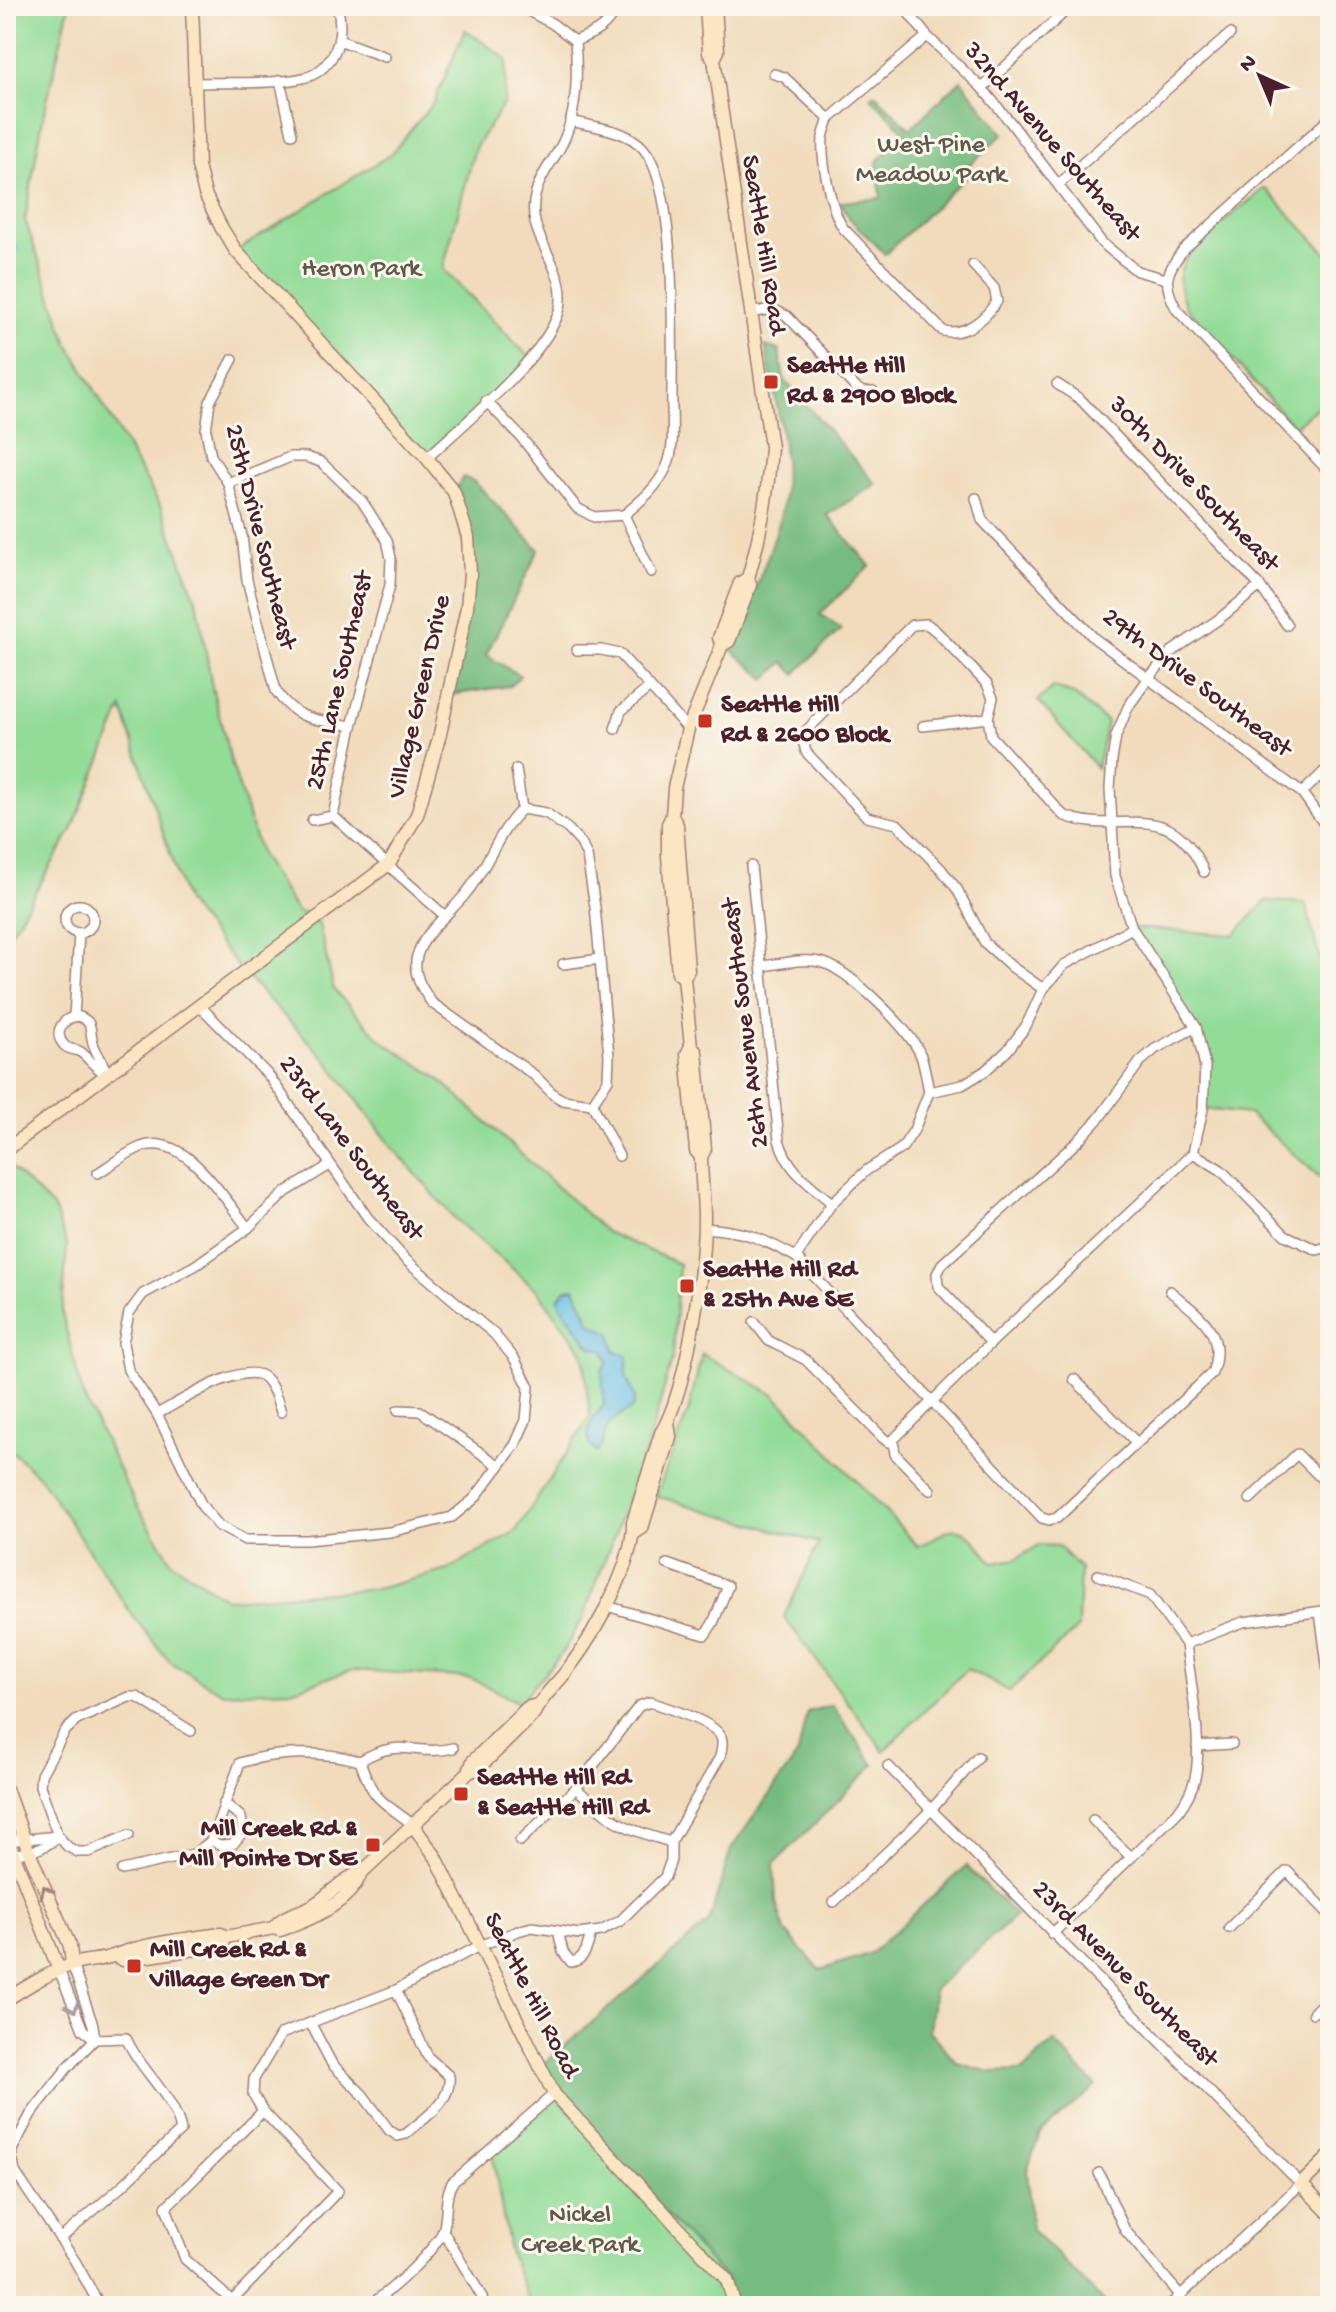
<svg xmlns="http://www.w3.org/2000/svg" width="1336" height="2312" font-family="'Gochi Hand',sans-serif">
<rect width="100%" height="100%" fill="#fbf7ec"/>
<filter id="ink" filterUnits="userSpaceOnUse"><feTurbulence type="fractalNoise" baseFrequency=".0125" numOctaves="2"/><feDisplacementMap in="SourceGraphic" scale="16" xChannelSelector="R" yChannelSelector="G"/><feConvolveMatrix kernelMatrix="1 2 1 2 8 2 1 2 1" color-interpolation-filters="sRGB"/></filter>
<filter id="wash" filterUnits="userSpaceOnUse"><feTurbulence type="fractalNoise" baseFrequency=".006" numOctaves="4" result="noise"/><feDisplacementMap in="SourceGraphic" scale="32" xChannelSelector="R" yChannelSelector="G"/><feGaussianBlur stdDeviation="1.8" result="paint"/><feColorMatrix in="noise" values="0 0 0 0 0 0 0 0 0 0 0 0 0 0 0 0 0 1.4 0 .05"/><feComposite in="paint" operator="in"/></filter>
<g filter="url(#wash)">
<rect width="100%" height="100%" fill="#f1dbbc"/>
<!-- green -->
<g fill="#93dc98" stroke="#6e7e62" stroke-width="2">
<polygon points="6,6 69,6 42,123 25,220 67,341 161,507 198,605 212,687 231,762 261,856 297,912 317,916 334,990 381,1040 437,1077 606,1232 679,1264 673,1356 648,1445 583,1618 562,1653 519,1703 471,1678 353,1670 291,1690 223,1693 170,1662 132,1615 41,1479 6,1445 6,1163 54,1208 67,1245 62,1313 83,1396 135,1503 172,1562 226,1599 376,1589 448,1570 516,1531 590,1417 583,1352 537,1290 455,1219 394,1149 325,1058 243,973 186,902 122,708 71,832 6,941"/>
<polygon points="465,30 507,59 504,103 475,148 443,269 530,358 427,458 236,251 391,154 434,102"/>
<path d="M1265,188L1330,257V396L1294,427L1186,307C1180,293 1176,278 1183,265C1194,242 1244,206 1265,188Z"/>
<polygon points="1053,687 1073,694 1107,722 1097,768 1038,701"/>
<polygon points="1266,901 1305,903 1330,997 1330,1177 1324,1181 1249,1114 1203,1109 1204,1066 1196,1027 1132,928 1234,935"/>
<path d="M702,1354L775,1395L918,1546C928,1542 937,1535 948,1531C968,1523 982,1551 994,1563L1016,1559L1039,1545L1058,1546L1080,1569L1078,1628L1009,1691L967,1669L884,1751L784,1617L819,1543L656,1496L688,1412Z"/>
<polygon points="554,2094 727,2280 735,2306 530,2306 509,2251 491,2146"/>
</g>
<!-- forest -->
<g fill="#76bc80" stroke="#606e56" stroke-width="2">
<polygon points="961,80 1003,134 967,167 971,172 885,254 850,219 840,202 881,198 877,161 906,133 871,97 875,94 910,129"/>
<path d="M765,346L779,350L784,380L876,484L827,515L870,566L820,614L841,629L795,674L784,662L766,679L731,650C746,609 767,565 779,523C794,466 776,402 765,346Z"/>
<polygon points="463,477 475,482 539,550 486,655 520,676 510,686 449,695 470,574 454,492"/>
<polygon points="832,1705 874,1765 774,1864 776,1902 785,1931 820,1970 871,1953 966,1866 1016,1916 934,1989 929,2031 957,2063 990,2072 1022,2071 1054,2042 1096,2086 1040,2133 1027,2171 1032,2230 1108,2306 735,2306 727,2280 554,2094 540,2067 709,1922 731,1849 798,1754 807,1712"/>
</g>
<!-- water -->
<path fill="#69c0e6" stroke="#5a7088" stroke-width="2" d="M575,1288L590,1322L611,1334L615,1351L628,1356L626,1376L635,1397L633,1407C624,1415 613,1417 607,1428C602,1437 605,1445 597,1452C579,1440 592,1418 604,1405L602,1370L605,1368L608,1362L604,1350L591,1347L559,1303V1297L566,1289Z"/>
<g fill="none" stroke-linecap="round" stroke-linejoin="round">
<!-- stream -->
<polyline stroke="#69c0e6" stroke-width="3" points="6,228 18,249"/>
</g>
</g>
<g filter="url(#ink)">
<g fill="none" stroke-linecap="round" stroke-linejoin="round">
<defs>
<g id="street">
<polyline points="519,6 553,24 575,41"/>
<polyline points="903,6 927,36 982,88 1011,123 1102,243 1137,271 1166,279"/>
<path d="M927,36L829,119C827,125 824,132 823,138C821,162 831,209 843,228L943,331C966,336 985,319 997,301L994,288L973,265"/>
<polyline points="339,40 385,57"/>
<path d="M575,41C595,33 608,27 617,6"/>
<polyline points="774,74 784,77 829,119"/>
<polyline points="280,80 292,134"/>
<path d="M196,83C222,82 296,86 316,73C339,58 344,31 337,6"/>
<polyline points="982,88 1071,6"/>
<path d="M1330,118L1184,249C1165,273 1162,283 1177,310L1330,473"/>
<path d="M570,121C594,127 626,129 643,148C678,187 672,339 672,393C671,415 676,445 667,466C658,487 641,501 624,515"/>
<polyline points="1059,184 1230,34"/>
<polyline points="750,313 772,309 787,316 855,387 863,392 873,392"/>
<path d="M233,359L210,402L206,430L211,456L228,483L242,536L247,580L276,691C297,722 317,719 352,726"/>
<polyline points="1057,384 1080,399 1260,586 1287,625"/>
<polyline points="486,401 520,436 577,508 594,517 624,515 651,572"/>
<path d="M427,458C463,424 548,356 560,308C562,301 561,285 558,278C548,247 526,226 536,192C541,173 554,160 562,144C577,114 578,74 575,41"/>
<polyline points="228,483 290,457 306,457 321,462 362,501 387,540 391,558 390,585 352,726 333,816 445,916"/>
<polyline points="976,498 982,520 1094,638 1302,793 1330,832"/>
<polyline points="577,650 601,650 620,654 688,729"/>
<polyline points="923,726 988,718"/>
<polyline points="615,729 621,711 650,687"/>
<polyline points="516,769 522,809"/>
<polyline points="1302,793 1330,766"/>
<path d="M522,809C497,833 489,865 467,892C452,912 424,931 417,956C412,974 422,989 432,1003L534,1075L554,1095L563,1100L592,1104"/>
<polyline points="522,809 546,813 568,829 581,843 587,856 595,907 609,1056 608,1080 592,1104"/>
<polyline points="312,820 333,816"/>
<path d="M751,866L779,1140C788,1171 808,1183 832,1203"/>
<circle cx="79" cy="919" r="14"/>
<polyline points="563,964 600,959"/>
<path d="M762,966C781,964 806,957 824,963C851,972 911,1030 921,1056C925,1067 927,1081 929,1092"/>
<path d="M1043,989L1012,967L985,943L957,889L941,869L897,824L867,817L806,752L803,740L807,730L912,625L927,624L937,632L987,684L993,698L988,718L991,736L1063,815C1119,839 1169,792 1204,872"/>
<polyline points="200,1006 269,1076 368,1218 406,1260 494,1334 514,1358 529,1387 526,1420 515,1445 474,1499 452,1517 390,1532 307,1540 245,1540 219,1526 202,1506 157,1414 128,1370 123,1343 129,1313 143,1294 196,1265 248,1228 286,1192 330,1165"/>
<path d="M77,1016C94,1021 89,1029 93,1043C96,1054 104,1063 107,1074C93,1067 92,1061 82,1053C76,1048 69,1051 64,1045C52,1032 64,1018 77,1016Z"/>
<polyline points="74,1017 79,933"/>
<polyline points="929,1092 962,1085 985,1071 1007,1051 1026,1026 1043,989 1064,965 1132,928"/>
<polyline points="592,1104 619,1156"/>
<polyline points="1193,1153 1221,1170 1285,1235 1317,1250 1330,1246"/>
<path d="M98,1173C111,1165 126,1153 141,1147C185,1131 224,1199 248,1228"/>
<path d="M703,1228C746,1231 759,1237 796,1257L1042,1518L1049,1520L1057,1518L1212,1373C1227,1331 1199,1316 1170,1291"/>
<polyline points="796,1257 832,1203 867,1170 902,1148 914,1130 929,1092"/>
<polyline points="754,1322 769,1341 806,1360 883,1438 888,1442 893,1440 991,1343 1193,1153 1203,1109 1205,1066 1196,1027 1132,928 1115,876 1110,788 1112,760 1116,736 1128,707 1148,679 1171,652 1219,619 1260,586"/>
<polyline points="991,1343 938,1286 937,1274 942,1264 1078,1141 1100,1117 1140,1062 1155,1049 1196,1027"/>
<polyline points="1074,1379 1136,1442"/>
<polyline points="398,1410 420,1411 498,1465"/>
<path d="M157,1414C178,1403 245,1359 265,1378C274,1387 277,1400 281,1412"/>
<polyline points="893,1440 895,1454 930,1490"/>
<polyline points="1250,1499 1297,1454 1330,1487"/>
<polyline points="1098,1575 1150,1595 1186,1644"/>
<polyline points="607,1606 705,1635 713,1623 728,1586 667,1564"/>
<polyline points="1320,1612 1328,1672"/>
<polyline points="1197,1746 1232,1744"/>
<path d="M360,1761C401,1736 414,1757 453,1748"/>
<path d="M360,1761C374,1802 380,1799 412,1824"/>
<polyline points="888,1766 1301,2184 1169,2306"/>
<path d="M576,1788C612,1822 624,1829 671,1842"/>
<polyline points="1093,1820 1131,1857"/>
<polyline points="129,1835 89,1852 78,1852 68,1847 58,1836 40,1786 41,1775 65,1731 77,1720 129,1697 137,1697 191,1731"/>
<polyline points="6,1841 58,1836"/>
<polyline points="211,1841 220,1845 233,1844 243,1832 241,1817 224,1803"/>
<path d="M6,1855C26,1853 44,1851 58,1836"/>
<path d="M122,1870L194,1854L211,1841L240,1763C275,1751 325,1751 360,1761"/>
<polyline points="834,1902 930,1811 978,1757"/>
<polyline points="1229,1928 1287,1871 1330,1915"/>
<path d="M558,1931L563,1952L571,1962C586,1960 588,1945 591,1932"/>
<path d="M1052,1934L1178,1812C1186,1801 1192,1791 1195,1778C1203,1744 1190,1680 1186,1644L1243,1622L1330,1610"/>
<polyline points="72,1964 93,2025 95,2039"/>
<path d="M59,1970L83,2030L95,2039L126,2038C140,2071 174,2095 181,2130L122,2186L60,2239"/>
<polyline points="1313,2013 1330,1996"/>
<path d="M311,2024L332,2064L363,2095L389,2130L398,2136L406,2134C424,2118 452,2102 449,2076L428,2057L396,1990"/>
<polyline points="95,2039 68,2067 31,2114 11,2152 15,2172 75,2261 100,2306"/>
<path d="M263,2111L338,2191L232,2301L185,2259L166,2207L263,2111L253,2094L254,2079L281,2034L396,1990L479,1946L518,1931L532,1927L579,1934L601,1931L620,1921L665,1877L671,1860V1842L720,1757C721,1751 724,1744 721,1737C715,1722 667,1708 650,1702L639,1706L576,1788L520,1841"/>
<polyline points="1099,2173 1125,2230 1180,2295"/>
<polyline points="443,2231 482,2297 483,2306"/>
<path d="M369,2306C392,2289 428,2258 442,2233C449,2218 443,2199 452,2183L554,2094"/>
</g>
<g id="secondary">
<polyline points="714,59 718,51 715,6"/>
<polyline points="722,645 719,638 740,583 748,578"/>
<polyline points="672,816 677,825 688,970 684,978 691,1046 687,1054 696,1151 701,1157"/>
<path d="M684,978L678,973L668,856V824L672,816L674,788L688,729L722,645L729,641L750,585L748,578C761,534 768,493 771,447L714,59L709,53L706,6"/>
<polyline points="6,1150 389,864 417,815 440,734 467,607 470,574 468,537 454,492 427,458 236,251 221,227 205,194 198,166 192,6"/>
<polyline points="633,1534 642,1528 670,1437 668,1421"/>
<polyline points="469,1772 473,1761 527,1708 537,1705"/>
<polyline points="6,1789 29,1852 70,1946 72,1964"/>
<polyline points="412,1824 436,1857 554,2094 727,2280 735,2306"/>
<polyline points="6,1835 59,1970"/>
<path d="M274,1928C281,1915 300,1913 312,1906C329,1896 342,1878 361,1873"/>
<polyline points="115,1956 123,1960 222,1945 226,1937"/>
<path d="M6,2000C26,1987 48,1973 71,1965C84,1960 100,1961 113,1956C147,1943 184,1939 221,1934L226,1937L274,1928L280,1930C308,1921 350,1903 361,1873L469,1772L479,1768L533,1715C541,1696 560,1682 571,1665C596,1632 634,1563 633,1522L661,1433C687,1391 704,1270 704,1218C704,1198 701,1177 701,1157L705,1149L696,1052L691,1046"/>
<polyline points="1330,2156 1301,2184 1330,2214"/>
</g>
</defs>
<!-- street casing -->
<use href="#street" stroke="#9e7d74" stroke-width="12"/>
<!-- secondary casing -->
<use href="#secondary" stroke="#9e7d74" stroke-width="15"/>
<!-- street -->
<use href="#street" stroke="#fff" stroke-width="9"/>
<!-- secondary -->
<use href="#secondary" stroke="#fbe6c4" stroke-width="12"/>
</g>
<!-- one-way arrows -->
<defs><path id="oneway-chevron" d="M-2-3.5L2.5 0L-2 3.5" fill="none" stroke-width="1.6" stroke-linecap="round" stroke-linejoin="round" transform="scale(2)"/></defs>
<use stroke="#a28278" href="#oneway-chevron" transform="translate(46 1891) rotate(-114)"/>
<use stroke="#ae9aa0" href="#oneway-chevron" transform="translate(73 2007) rotate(67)"/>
</g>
<!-- markers -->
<g fill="#c8321e" stroke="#fbf7ec" stroke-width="3">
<rect x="763" y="374" width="16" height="16" rx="4"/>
<rect x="697" y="713" width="16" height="16" rx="4"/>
<rect x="679" y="1278" width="16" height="16" rx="4"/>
<rect x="453" y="1786" width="16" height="16" rx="4"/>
<rect x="365" y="1837" width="16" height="16" rx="4"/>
<rect x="126" y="1958" width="16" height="16" rx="4"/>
</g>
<g text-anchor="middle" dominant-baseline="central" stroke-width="6" stroke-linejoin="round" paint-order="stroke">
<!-- street labels -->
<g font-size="26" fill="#4a1f2b" stroke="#fbf7ec">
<text transform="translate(1051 143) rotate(49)">32nd Avenue Southeast</text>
<text transform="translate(762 245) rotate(81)">Seattle Hill Road</text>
<text transform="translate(1193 485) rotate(46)">30th Drive Southeast</text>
<text transform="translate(259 537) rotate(76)">25th Drive Southeast</text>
<text transform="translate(341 681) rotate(-77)">25th Lane Southeast</text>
<text transform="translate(1196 684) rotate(37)">29th Drive Southeast</text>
<text transform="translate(421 697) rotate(-77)">Village Green Drive</text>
<text transform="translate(747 1023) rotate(-97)">26th Avenue Southeast</text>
<text transform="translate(350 1149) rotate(53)">23rd Lane Southeast</text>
<text transform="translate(1124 1975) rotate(45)">23rd Avenue Southeast</text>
<text transform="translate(530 1996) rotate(63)">Seattle Hill Road</text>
</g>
<!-- park labels -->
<g font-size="26" fill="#60584c" stroke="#fbf7ec">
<text x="931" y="146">West Pine<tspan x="931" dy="30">Meadow Park</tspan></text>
<text x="361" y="270">Heron Park</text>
<text x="580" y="2216">Nickel<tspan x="580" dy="30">Creek Park</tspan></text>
</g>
<!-- poi labels -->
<g font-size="26" font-weight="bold" fill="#4a1f2b" stroke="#fbf7ec" text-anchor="start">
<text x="787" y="367">Seattle Hill<tspan x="787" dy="30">Rd &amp; 2900 Block</tspan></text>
<text x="721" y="706">Seattle Hill<tspan x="721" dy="30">Rd &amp; 2600 Block</tspan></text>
<text x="703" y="1271">Seattle Hill Rd<tspan x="703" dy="30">&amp; 25th Ave SE</tspan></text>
<text x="477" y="1779">Seattle Hill Rd<tspan x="477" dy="30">&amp; Seattle Hill Rd</tspan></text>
<text x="357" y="1830" text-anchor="end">Mill Creek Rd &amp;<tspan x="357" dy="30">Mill Pointe Dr SE</tspan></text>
<text x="150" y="1951">Mill Creek Rd &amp;<tspan x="150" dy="30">Village Green Dr</tspan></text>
</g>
</g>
<!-- margin -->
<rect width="1336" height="2312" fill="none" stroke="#fbf7ec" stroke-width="32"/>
<!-- north arrow -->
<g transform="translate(1260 76) rotate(316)" stroke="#fbf7ec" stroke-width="6" paint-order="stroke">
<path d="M0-6L14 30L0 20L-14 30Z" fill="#4a1f2b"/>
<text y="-12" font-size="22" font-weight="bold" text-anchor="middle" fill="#4a1f2b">N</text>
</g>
</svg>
